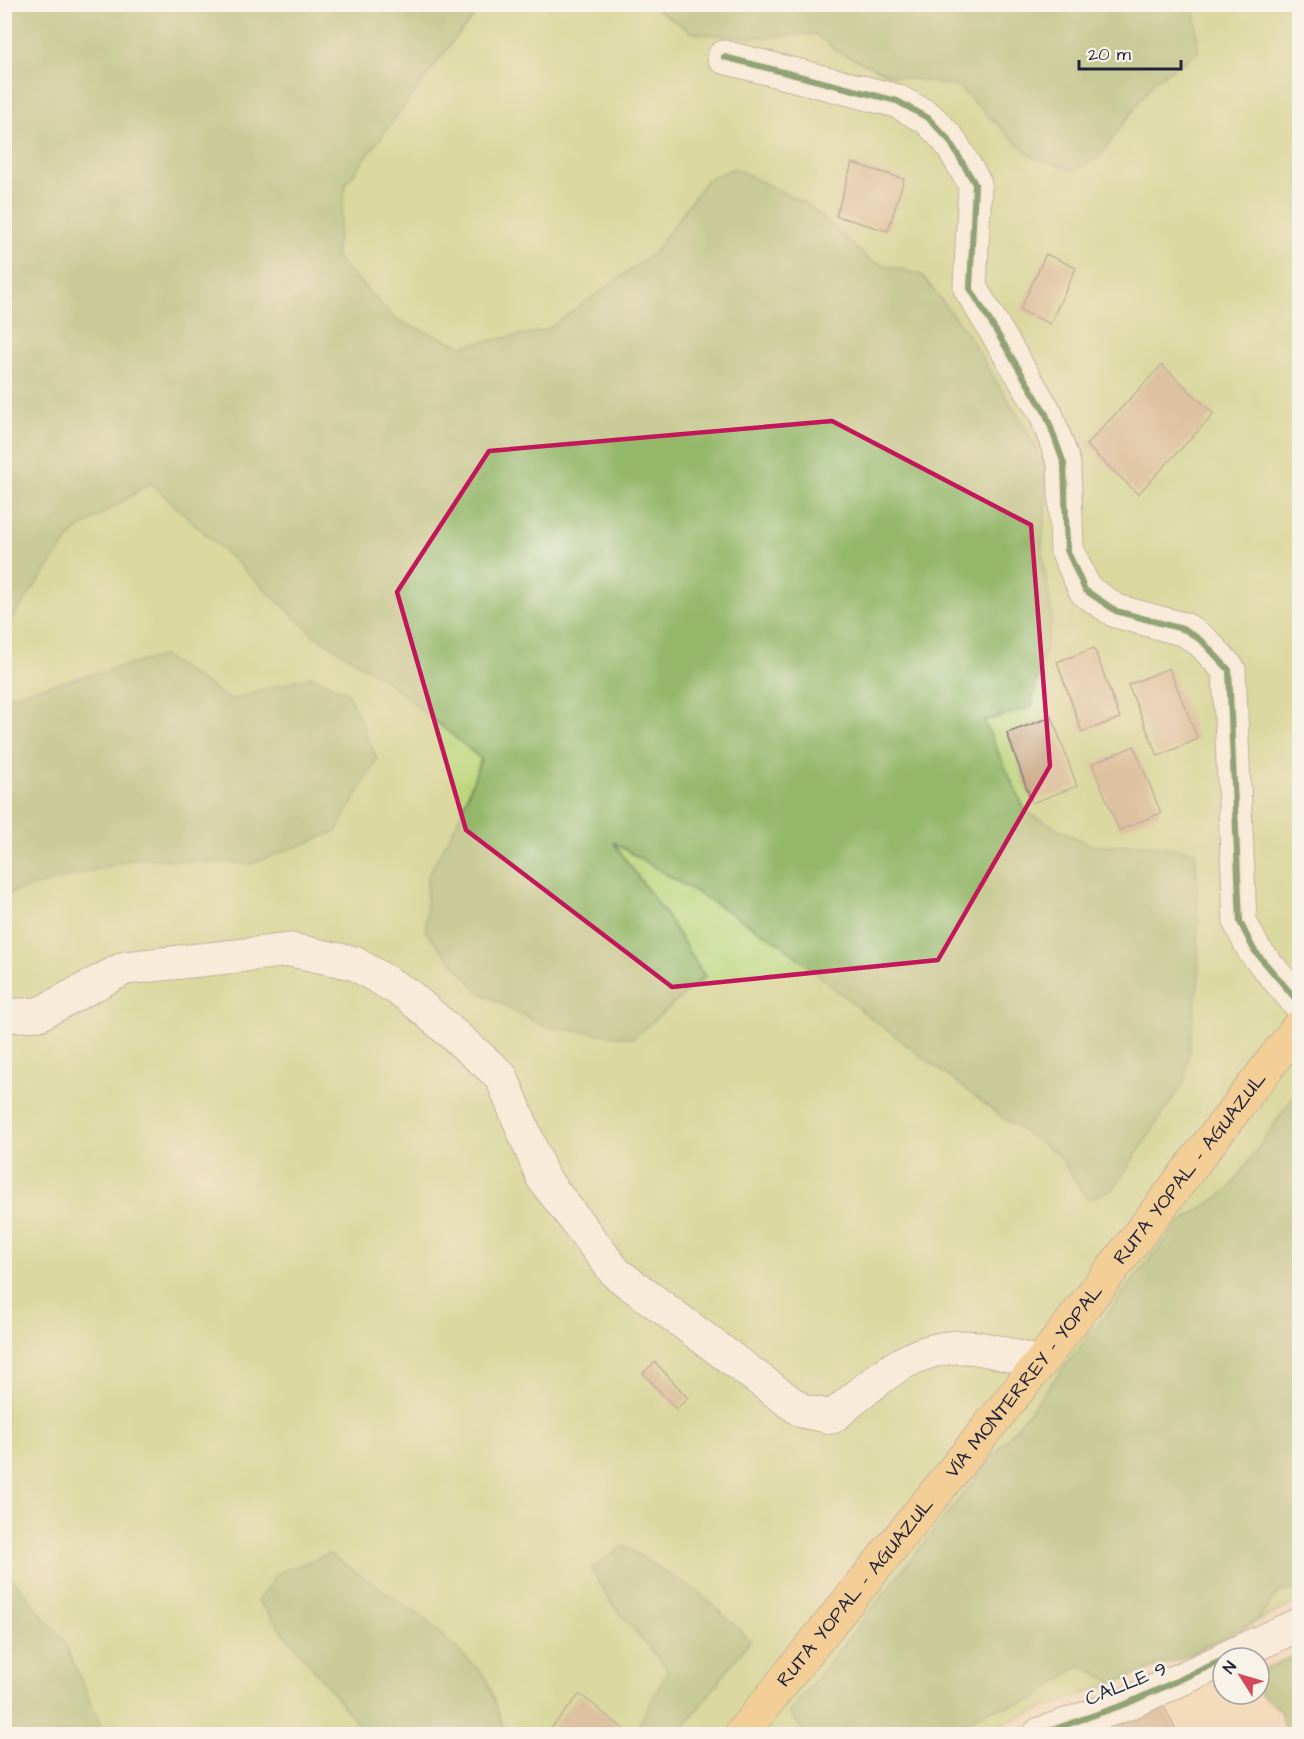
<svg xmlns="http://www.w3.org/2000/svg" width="1304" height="1739" font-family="'Architects Daughter',sans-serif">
<rect width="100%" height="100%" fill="#f7f3e8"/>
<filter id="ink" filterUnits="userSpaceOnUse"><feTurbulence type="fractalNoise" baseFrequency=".0167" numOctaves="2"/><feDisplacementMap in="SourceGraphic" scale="12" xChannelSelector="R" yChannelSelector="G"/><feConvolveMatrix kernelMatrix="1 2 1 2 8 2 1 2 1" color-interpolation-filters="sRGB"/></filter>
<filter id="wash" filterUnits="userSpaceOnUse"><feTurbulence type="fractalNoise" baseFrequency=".008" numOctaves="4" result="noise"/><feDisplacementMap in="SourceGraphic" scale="24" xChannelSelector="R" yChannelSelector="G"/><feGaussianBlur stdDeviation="1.35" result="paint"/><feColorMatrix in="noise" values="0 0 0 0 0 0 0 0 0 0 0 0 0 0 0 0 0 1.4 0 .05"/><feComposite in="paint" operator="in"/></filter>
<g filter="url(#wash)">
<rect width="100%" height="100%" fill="#f3dbbb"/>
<!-- green -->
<polygon fill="#bcd67b" stroke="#6f7c5b" stroke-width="1.5" points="5,5 1299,5 1299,1601 1182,1658 973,1734 5,1734"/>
<!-- forest -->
<g fill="#95b76b" stroke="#5c6c53" stroke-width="1.5">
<polygon points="5,5 484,5 453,41 346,184 335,256 396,320 462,346 546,330 654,253 706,180 734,168 808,205 871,261 922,275 967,334 1024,426 1048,470 1042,552 1052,618 1031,708 984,721 1026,812 1092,846 1143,844 1196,852 1199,976 1185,1080 1113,1190 1087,1199 1058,1154 1006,1120 862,1011 780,943 613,842 668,918 705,977 633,1038 546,1027 479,992 426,932 427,877 458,821 481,759 387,681 314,635 151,483 74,532 5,628 7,696 163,656 231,700 311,676 347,692 377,759 336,832 250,864 138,858 5,894"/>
<polygon points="650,5 1195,5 1198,52 1155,80 1098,159 1072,170 1032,157 958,87 890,75 837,51 815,34 749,38 693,33"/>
<polygon points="1299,1089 1299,1589 1279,1592 1257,1621 1182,1658 1114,1683 1080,1665 1034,1700 987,1711 946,1734 806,1734 789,1713 1178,1224 1228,1191"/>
<polygon points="624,1546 700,1593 750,1640 679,1734 634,1734 668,1670 610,1601 591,1569"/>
<polygon points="329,1554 423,1617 486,1677 506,1734 366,1734 258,1601 277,1573"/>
<polygon points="4,1569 64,1641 104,1734 5,1734"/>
<polygon points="1299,1653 1299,1734 1285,1734 1280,1710 1259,1693 1259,1672"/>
</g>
<g id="blocks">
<!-- building -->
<g fill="#c6a380">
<polygon points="852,163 904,179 888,231 836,216"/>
<polygon points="1046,254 1076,268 1050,324 1020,310"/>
<polygon points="1162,365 1214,414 1138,494 1086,445"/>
<polygon points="1094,648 1120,718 1082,732 1057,662"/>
<polygon points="1169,668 1198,739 1158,756 1128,685"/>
<polygon points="1052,717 1077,786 1032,803 1007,733"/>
<polygon points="1134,746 1161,813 1119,830 1092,764"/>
<polygon points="655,1362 688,1398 676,1409 643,1373"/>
<polygon points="580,1694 626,1731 623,1734 546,1734"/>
<polygon points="1161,1701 1178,1734 1096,1734"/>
</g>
</g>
</g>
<g filter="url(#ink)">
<use href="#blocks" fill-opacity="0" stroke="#8a7e7b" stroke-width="1.5"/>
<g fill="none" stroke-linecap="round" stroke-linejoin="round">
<defs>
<g id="minor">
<polyline points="724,57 897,101 928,118 949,140 975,184 970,288 1046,414 1064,464 1067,550 1085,590 1116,611 1186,630 1203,642 1229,670 1240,922 1254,950 1300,1004"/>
<path d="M4,1016L39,1014L125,968L291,950L354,963L408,995L501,1076L543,1178L616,1273L802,1411L832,1417C874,1384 906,1347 963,1347C988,1347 1016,1358 1040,1363"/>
<polyline points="1226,1658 1300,1624"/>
<polyline points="1040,1734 1126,1704 1223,1660"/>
</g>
<g id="highway">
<path id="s1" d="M741,1734L1040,1363L1300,1025"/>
</g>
</defs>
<!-- minor casing -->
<use href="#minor" stroke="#8a7e7b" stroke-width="35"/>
<!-- highway casing -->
<use href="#highway" stroke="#8a7e7b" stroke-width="35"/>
<!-- minor -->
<use href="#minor" stroke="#fff" stroke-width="33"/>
<!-- highway -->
<use href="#highway" stroke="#f4c26a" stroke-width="33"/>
<defs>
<g id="cycleway">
<polyline points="724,57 897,101 928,118 949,140 975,184 970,288 1046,414 1064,464 1067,550 1085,590 1116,611 1186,630 1203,642 1229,670 1240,922 1254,950 1300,1004"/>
<polyline points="1040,1734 1126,1704 1223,1660"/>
</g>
</defs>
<!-- cycleway casing -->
<use href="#cycleway" stroke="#f7f3e8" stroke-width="10"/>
<!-- cycleway -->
<use href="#cycleway" stroke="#1b5e20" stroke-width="6"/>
</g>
</g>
<!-- marked area -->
<path d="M0 0H1304V1739H0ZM832,421L1031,525L1050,766L938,960L672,987L466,830L397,592L489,451Z" fill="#f3dbbb" fill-opacity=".55" fill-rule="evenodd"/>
<path fill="none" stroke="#c2185b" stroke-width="4.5" stroke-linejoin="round" d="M832,421L1031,525L1050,766L938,960L672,987L466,830L397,592L489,451Z"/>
<g text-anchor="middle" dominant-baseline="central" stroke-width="5" stroke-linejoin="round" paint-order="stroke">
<!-- street labels -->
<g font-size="20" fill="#22223b" stroke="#f7f3e8">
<text stroke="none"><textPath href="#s1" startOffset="722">RUTA YOPAL - AGUAZUL</textPath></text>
<text stroke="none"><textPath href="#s1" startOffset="452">VÍA MONTERREY - YOPAL</textPath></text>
<text stroke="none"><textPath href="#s1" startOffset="182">RUTA YOPAL - AGUAZUL</textPath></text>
<text transform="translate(1126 1684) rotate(-22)">CALLE 9</text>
</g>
</g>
<!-- margin -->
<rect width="1304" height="1739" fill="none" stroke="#f7f3e8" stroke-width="24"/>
<!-- north arrow -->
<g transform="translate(1241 1676) rotate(307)"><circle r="28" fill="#f7f3e8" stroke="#a29fa3" stroke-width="1.5"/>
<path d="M0-4.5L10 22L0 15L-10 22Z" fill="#d1495b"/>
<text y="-9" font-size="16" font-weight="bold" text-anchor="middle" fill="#22223b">N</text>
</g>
<!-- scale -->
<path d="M1079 60v9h102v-9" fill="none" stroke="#22223b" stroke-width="3"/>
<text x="1088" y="60" font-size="18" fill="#22223b" stroke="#f7f3e8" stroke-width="4.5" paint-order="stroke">20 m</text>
</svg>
